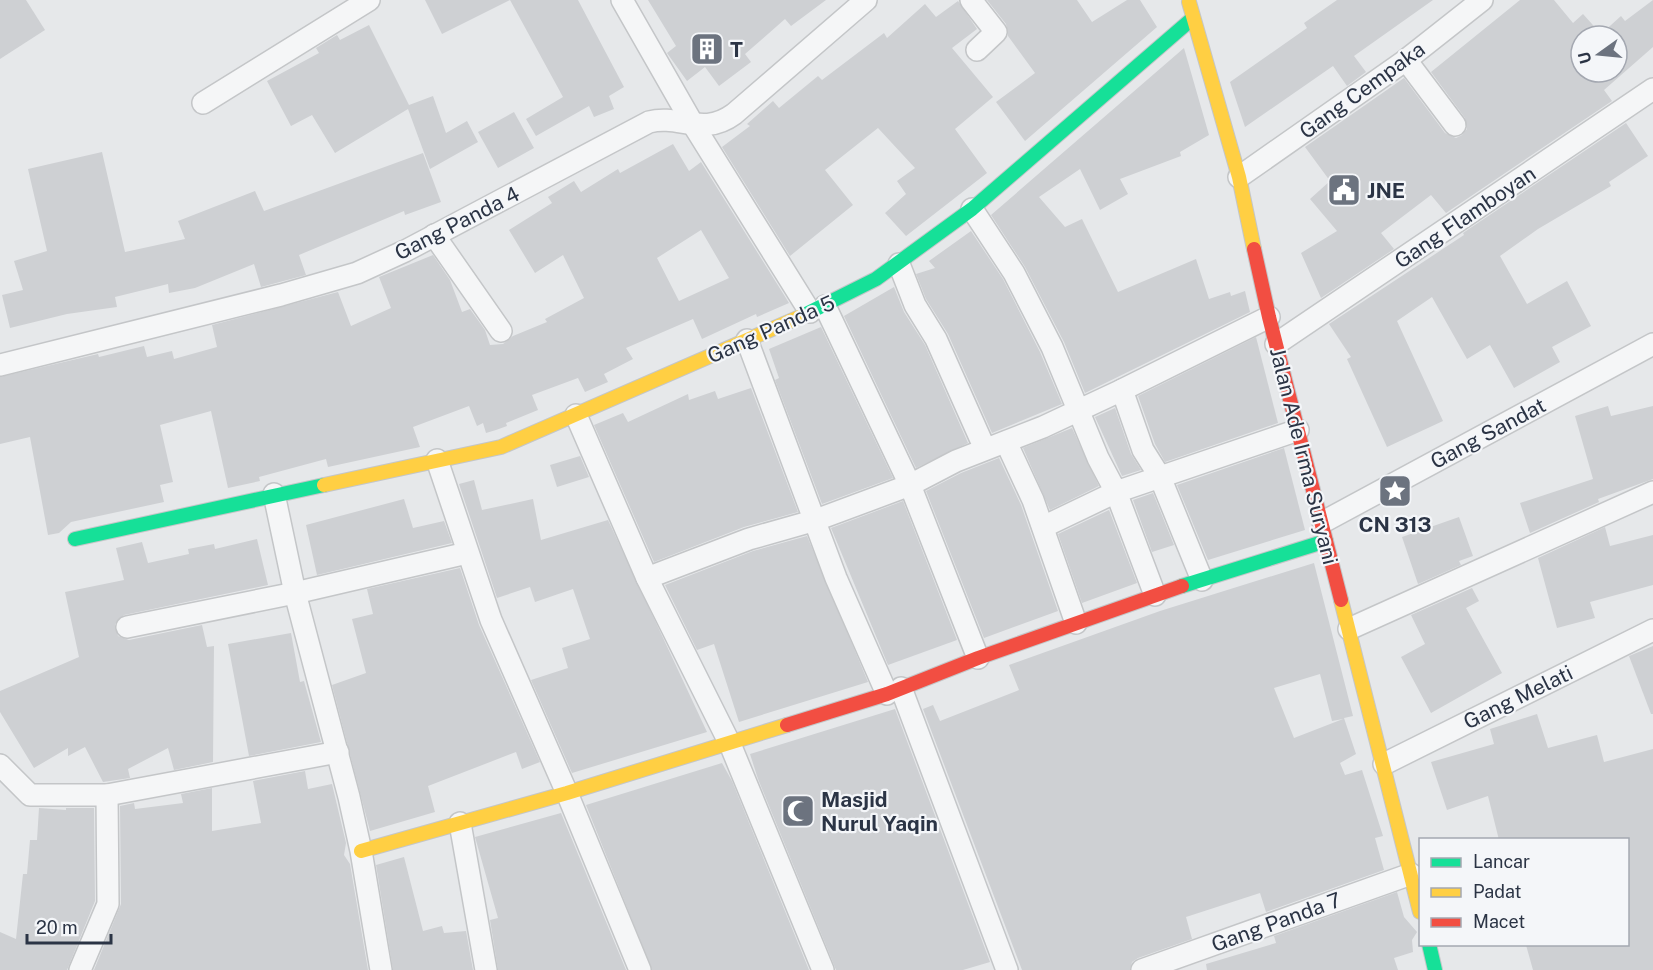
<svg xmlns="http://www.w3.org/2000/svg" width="1653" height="970" font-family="'Public Sans',sans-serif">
<rect width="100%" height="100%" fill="#e6e8ea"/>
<!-- building -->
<g fill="#ced0d3" fill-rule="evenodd">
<polygon points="0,0 26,0 45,30 0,59"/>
<polygon points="425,0 578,0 624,87 609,96 614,109 594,117 589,106 536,136 526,119 563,97 510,0 442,34"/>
<polygon points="648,0 826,0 791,26 785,19 745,54 751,62 719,86 705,67 687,81 667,53 676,46"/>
<polygon points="987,0 1077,0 1092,22 1127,0 1140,0 1157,27 1025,141 996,102 1035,73 1008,36 1006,24"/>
<polygon points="1337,0 1433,0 1354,56 1366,72 1347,86 1333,66 1245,127 1230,82 1307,28 1304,23"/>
<path d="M1520,0H1554L1573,23L1583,14L1601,34L1621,16L1625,21L1653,0V47L1604,90L1612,101L1446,213L1431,195L1381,233L1394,249L1321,298L1301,253L1337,231L1310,199L1330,181L1305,147L1404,78L1445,133L1456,138L1462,135L1467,129L1465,118L1431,72ZM1581,36H1617V72H1581Z"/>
<polygon points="958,1 977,29 952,48 993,97 955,129 987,173 906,236 885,213 906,194 897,181 915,168 878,128 825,170 853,205 790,256 722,147 750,126 747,124 773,101 779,108 818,76 822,80 884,33 887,38 925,4 936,17"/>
<polygon points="369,25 409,105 433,96 446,133 467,121 478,142 430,169 408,109 335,153 312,115 291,126 267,81 319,53 316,48 337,35 340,40"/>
<polygon points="1184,48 1209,135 1180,152 1181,156 1120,179 1128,194 1100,210 1080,169 1039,197 1065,227 1082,219 1118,292 1196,259 1209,299 1230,292 1231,296 1245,291 1250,312 1085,393 1064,342 1025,267 991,215"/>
<polygon points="514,112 534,148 498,168 478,132"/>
<polygon points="1626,123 1648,156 1609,182 1611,186 1538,229 1500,256 1527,304 1567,281 1591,326 1552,347 1560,362 1514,388 1490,345 1467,359 1432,297 1397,321 1443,421 1387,447 1347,359 1351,357 1329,324 1464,235 1463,233"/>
<path d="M673,144L689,171L701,162L789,303L757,317L756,314L702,339L693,319L626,348L633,359L604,374L608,382L585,392L578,378L532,395L538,410L506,423L507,426L496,430L486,433L483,423L477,426L469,406L413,427L420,447L328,467L326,459L259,477L260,481L228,488L211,411L160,425L173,482L160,485L164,502L71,522L59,533L48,535L30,437L0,444V377L98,354L99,357L144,346L147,357L172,351L174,359L217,347L212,325L338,292L351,326L391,308L379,277L433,255L450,280L462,312L470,309L485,330L490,345L503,344L513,336L547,322L545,319L584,298L563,255L535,273L509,230L552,203L548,197L574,181L581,192L618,169L620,173ZM701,230L729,278L679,301L657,258Z"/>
<polygon points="102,152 125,252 185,239 178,221 255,191 264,211 423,153 441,202 405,215 404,211 299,255 306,275 261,287 254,264 195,288 169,293 168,284 115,297 117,307 67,314 10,328 2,295 23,290 14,261 47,251 28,169"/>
<polygon points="971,231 1003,279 1040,352 1062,404 992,433 948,334 926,299 916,274 935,268 929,261"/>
<polygon points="894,287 904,312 925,345 968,443 916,468 844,316"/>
<polygon points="821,327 893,478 822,504 775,380 779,378 769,349"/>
<polygon points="1256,337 1278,423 1165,462 1155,444 1138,396"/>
<polygon points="751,388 798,512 744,527 654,562 594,425 623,413 628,422 688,394 689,400 715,391 718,399"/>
<polygon points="1608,406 1611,416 1653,406 1653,479 1598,499 1599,502 1530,533 1520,503 1593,479 1575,416"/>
<polygon points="1115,408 1131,454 1141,470 1122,476 1095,417"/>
<polygon points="1072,428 1099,486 1050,510 1023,448"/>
<polygon points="1284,448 1305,530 1208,560 1177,485"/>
<polygon points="580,456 589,477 557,487 550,465"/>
<polygon points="999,458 1021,505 1058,611 984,638 926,491 961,473"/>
<polygon points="474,480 482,510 533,499 541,540 608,520 707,732 572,773 531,680 568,668 562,648 590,639 573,589 535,602 530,587 497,598 459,484"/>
<polygon points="1153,493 1174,545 1152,552 1133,500"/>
<polygon points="404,499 413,528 444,521 452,543 317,575 306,525"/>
<polygon points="903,501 957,640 888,665 831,528"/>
<polygon points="1109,510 1137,583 1082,603 1058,534"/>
<polygon points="1459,517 1473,556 1459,561 1461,565 1418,584 1402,537"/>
<polygon points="1605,527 1610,546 1653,535 1653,585 1590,602 1595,618 1557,628 1538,558"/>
<polygon points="807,536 868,682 739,722 714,644 697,650 665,585 753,551"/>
<polygon points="257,539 268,585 124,615 115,624 118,636 129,640 202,625 207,647 214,646 213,762 174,770 168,748 128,769 130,778 103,782 85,747 68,756 68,748 34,768 0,712 0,691 79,657 65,592 124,580 116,548 142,542 148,563 189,554 188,549 214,544 215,549"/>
<path d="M1314,563L1353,716L1344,718L1356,754L1340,763L1345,775L1362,770L1383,836L1375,838L1384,870L1266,912L1260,893L1186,917L1192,939L1138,958L1132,962L1130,970H1022L923,709L933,705L940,721L1019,690L1009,665L1160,611ZM1320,674L1332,721L1343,719L1294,738L1274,688Z"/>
<polygon points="460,568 479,625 540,762 522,769 516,752 428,786 435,812 370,831 332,685 366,673 352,619 373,614 367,589"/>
<polygon points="1472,588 1479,601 1466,608 1502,673 1431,713 1401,657 1425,644 1411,615"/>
<polygon points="291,633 300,682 304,681 321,742 249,756 228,644"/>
<polygon points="1653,646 1653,714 1651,714 1629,656"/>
<polygon points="895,709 990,962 963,970 836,970 758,779 750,754"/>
<polygon points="1537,714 1548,748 1597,735 1604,762 1653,749 1653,970 1533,970 1526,945 1628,945 1628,840 1499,840 1488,796 1447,810 1431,762 1494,744 1490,729"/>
<polygon points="722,763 732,781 809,970 652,970 586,805"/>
<polygon points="305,771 308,789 332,784 346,843 344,855 350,864 368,970 94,970 121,904 120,806 134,803 135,809 183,803 181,794 212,788 212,831 261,823 253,781"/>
<polygon points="39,808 66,810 66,808 94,808 95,901 67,970 0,970 0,932 16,939 23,874 27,874 30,840 37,840"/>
<polygon points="561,813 626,970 498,970 490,920 498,918 475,837"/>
<polygon points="404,857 423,931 442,926 444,933 466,931 473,970 393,970 376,865"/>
<polygon points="1397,892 1404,917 1417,932 1412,940 1413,952 1394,958 1398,970 1207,970 1206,964 1276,943 1274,936"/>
</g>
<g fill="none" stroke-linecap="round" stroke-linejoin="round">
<defs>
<g id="street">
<polyline points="622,0 694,126 810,312"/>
<polyline points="971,0 996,32 977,50"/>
<polyline points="1406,60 1455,125"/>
<polyline points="203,103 369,0"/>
<polyline points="1239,177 1406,60 1482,0"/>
<polyline points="972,209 1014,273 1052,347 1098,458 1116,492 1155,595"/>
<polyline points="434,235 501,331"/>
<polyline points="899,264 915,305 936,339 985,449"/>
<polyline points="825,306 910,485 978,658"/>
<polyline points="747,340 836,578 887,694"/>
<polyline points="1276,344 1653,89"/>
<path d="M0,365L281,295L357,273L405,251L649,122C679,114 703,137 734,114L866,0"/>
<polyline points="1122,390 1143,450 1160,477 1202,580"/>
<polyline points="576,415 647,578 730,744 823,970"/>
<polyline points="1006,442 1033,500 1076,623"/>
<polyline points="437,460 491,620 567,793 640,970"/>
<polyline points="274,494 295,593 349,797 361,851 381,970"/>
<polyline points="1323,522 1653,344"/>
<polyline points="1043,527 1116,492 1298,430"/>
<polyline points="647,578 749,539 816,520 910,485 956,461 1043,427 1122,390 1269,317"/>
<polyline points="127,627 295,593 467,553"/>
<polyline points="1349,629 1653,492"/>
<polyline points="901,688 1007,970"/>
<polyline points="1384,764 1653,630"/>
<polyline points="0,765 30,795 107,795 338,752"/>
<polyline points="460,823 486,970"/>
<polyline points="80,970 108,904 107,795"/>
<polyline points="1142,970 1411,874"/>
</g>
<g id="fast">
<polyline points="802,316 876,279 972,209 1193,18"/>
<polyline points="75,539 324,485"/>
<polyline points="1182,586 1326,541"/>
<polyline points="1429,944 1435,970"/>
</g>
<g id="slow">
<polyline points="1189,2 1239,177 1254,249"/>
<polyline points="324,485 501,447 802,316"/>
<polyline points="1341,600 1420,912"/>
<polyline points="361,851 567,793 787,725"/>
</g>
<g id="jam">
<polyline points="1254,249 1269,317 1341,600"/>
<polyline points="787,725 887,694 978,658 1182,586"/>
</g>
</defs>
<!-- street casing -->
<use href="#street" stroke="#c4c6c8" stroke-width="24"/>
<!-- fast casing -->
<use href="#fast" stroke="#c4c6c8" stroke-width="16"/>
<!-- slow casing -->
<use href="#slow" stroke="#c4c6c8" stroke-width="16"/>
<!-- jam casing -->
<use href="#jam" stroke="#c4c6c8" stroke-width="16"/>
<!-- street -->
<use href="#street" stroke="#f5f6f7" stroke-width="21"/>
<!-- fast -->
<use href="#fast" stroke="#16e098" stroke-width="14"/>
<!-- slow -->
<use href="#slow" stroke="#ffcf43" stroke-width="14"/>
<!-- jam -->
<use href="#jam" stroke="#f24e42" stroke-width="14"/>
</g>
<!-- icons -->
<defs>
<symbol id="building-square" viewBox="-11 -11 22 22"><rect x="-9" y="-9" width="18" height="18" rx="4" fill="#6c737f" stroke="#f4f6f9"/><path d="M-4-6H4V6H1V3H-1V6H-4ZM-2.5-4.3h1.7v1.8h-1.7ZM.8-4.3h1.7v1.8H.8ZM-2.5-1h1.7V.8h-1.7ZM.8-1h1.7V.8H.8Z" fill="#fff"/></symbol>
<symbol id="civic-square" viewBox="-11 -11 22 22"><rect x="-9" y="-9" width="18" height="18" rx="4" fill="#6c737f" stroke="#f4f6f9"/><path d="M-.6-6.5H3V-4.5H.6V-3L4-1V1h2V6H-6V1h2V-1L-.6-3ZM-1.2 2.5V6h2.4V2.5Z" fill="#fff"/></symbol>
<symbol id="sight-square" viewBox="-11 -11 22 22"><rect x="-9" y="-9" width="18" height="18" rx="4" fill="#6c737f" stroke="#f4f6f9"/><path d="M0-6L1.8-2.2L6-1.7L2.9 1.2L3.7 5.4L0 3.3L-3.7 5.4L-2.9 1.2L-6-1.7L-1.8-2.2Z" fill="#fff"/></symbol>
<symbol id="mosque-square" viewBox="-11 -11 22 22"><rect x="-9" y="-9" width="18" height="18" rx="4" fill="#6c737f" stroke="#f4f6f9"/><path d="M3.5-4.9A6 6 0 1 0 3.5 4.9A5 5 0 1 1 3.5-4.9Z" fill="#fff"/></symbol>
</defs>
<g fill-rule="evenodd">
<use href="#building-square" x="688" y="30" width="38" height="38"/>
<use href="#civic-square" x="1325" y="171" width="38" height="38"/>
<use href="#sight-square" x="1376" y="472" width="38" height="38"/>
<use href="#mosque-square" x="779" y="792" width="38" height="38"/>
</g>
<g text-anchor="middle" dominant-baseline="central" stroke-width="4.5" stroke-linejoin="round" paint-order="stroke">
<!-- poi labels -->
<g font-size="21" font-weight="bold" fill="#2b3445" stroke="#f4f6f9" text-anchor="start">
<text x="730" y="49">T</text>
<text x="1367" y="190">JNE</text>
<text x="1395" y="524" text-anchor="middle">CN 313</text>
<text x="821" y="799">Masjid<tspan x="821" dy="24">Nurul Yaqin</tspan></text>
</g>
<!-- street labels -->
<g font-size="21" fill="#2b3445" stroke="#f4f6f9">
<text transform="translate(1362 90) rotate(-36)">Gang Cempaka</text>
<text transform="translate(1465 217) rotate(-34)">Gang Flamboyan</text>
<text transform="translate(457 223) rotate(-27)">Gang Panda 4</text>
<text transform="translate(771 329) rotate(-24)">Gang Panda 5</text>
<text transform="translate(1488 433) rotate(-28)">Gang Sandat</text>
<text transform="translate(1304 456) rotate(76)">Jalan Ade Irma Suryani</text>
<text transform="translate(1518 697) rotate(-26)">Gang Melati</text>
<text transform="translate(1276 922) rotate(-20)">Gang Panda 7</text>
</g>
</g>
<!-- legend -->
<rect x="1419" y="838" width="210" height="108" fill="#f4f6f9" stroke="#a4a8b1" stroke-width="1.5"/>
<rect x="1431" y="858" width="30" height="9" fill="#16e098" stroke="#a4a8b1" stroke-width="1.5"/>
<text x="1473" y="868" font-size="18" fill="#2b3445">Lancar</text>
<rect x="1431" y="888" width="30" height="9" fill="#ffcf43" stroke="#a4a8b1" stroke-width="1.5"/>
<text x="1473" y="898" font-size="18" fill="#2b3445">Padat</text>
<rect x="1431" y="918" width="30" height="9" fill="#f24e42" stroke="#a4a8b1" stroke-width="1.5"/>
<text x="1473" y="928" font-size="18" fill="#2b3445">Macet</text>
<!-- north arrow -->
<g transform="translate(1599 54) rotate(255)"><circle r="28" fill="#f4f6f9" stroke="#a4a8b1" stroke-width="1.5"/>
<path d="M0-4.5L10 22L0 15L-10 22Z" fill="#6c737f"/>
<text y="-9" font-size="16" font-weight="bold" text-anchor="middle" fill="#2b3445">U</text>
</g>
<!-- scale -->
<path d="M27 934v9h84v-9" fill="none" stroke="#2b3445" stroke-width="3"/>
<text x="36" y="934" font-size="18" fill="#2b3445" stroke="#f4f6f9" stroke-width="4.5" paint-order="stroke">20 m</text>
</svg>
